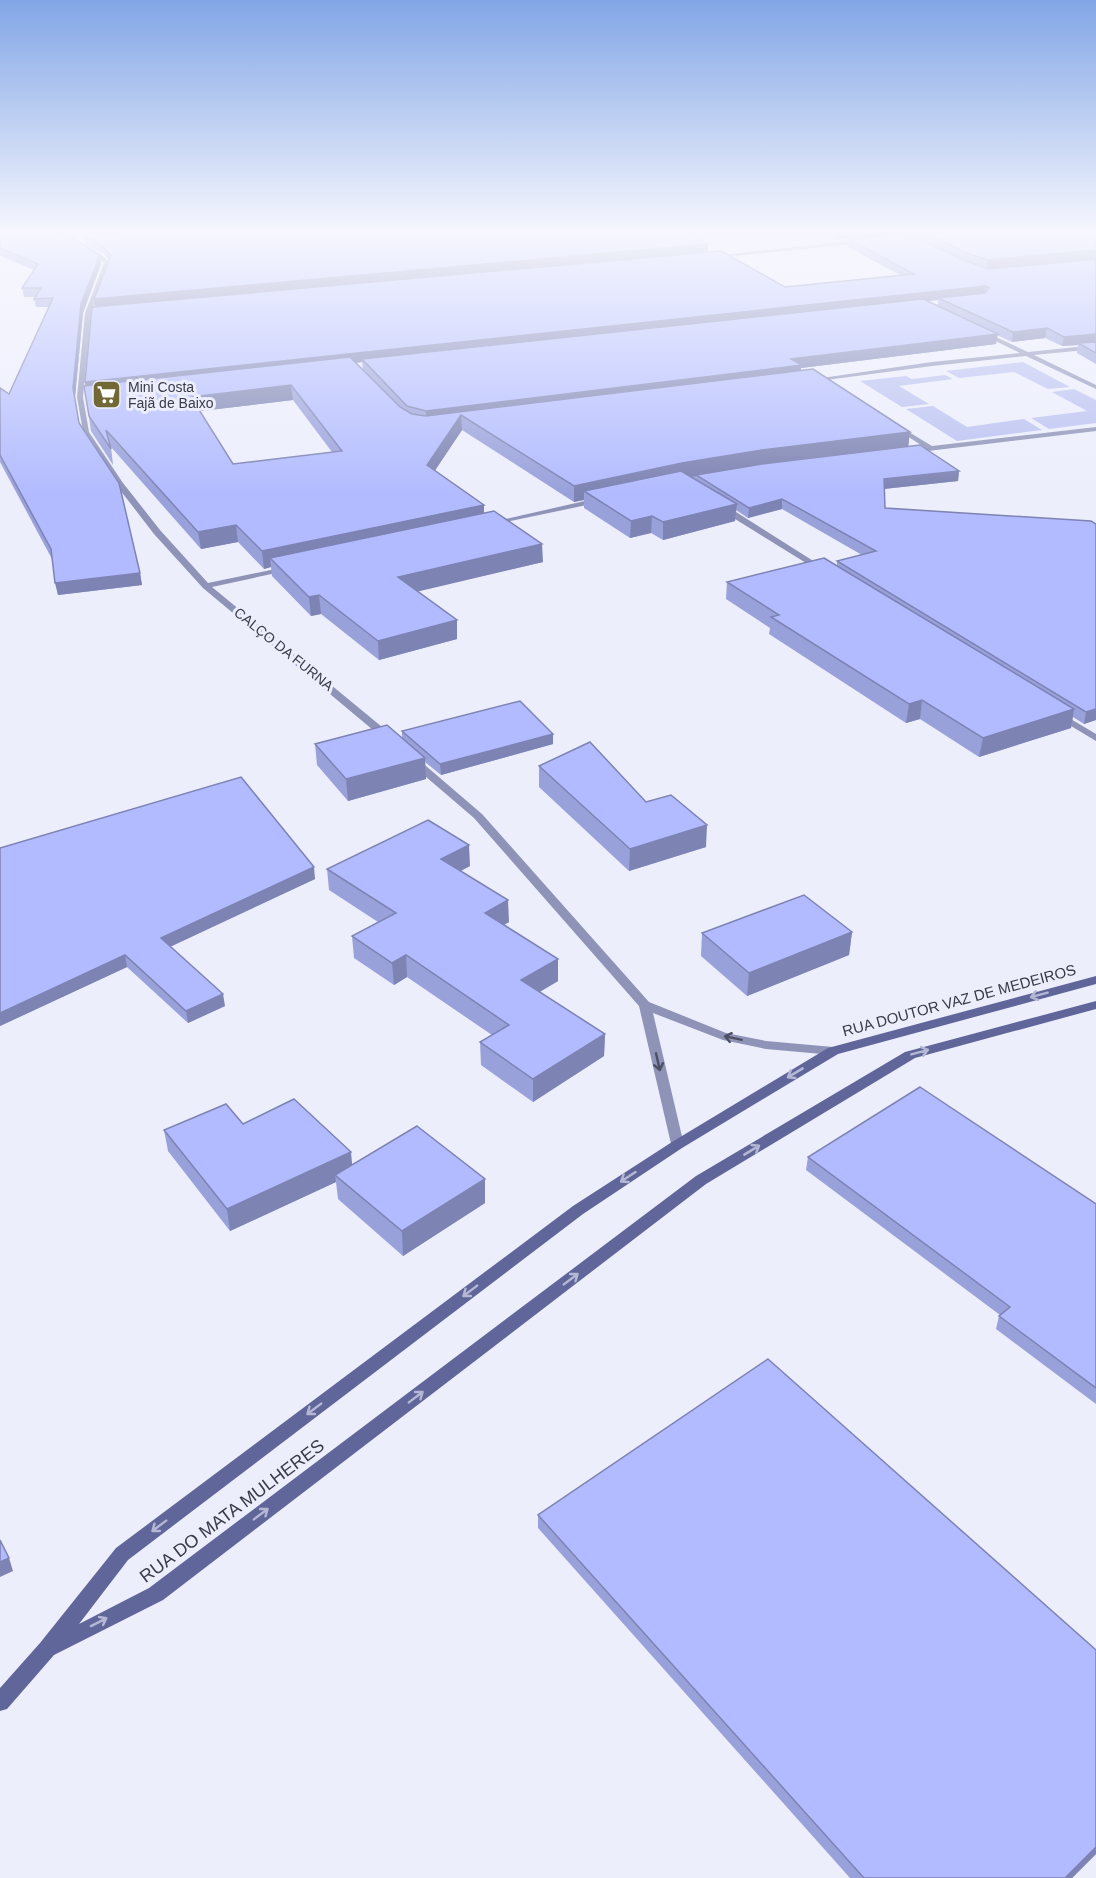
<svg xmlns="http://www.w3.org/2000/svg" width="1096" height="1878" font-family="Arial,sans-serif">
<rect width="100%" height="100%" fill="#eceefc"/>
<!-- green -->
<g fill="#b9c0f1">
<polygon points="1023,362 1070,387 1048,389 1014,372 959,378 946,371"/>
<polygon points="945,375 953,379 899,386 929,404 902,407 860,381 906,376 912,379"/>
<polygon points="1074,389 1096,400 1096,423 1049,429 1031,418 1087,411 1052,392"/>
<polygon points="933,406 967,427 1024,419 1042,430 957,441 906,409"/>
</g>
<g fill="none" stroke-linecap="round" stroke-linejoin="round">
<!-- street -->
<g fill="#8e93b7" fill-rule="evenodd">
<polygon points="53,231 59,231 103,256 110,263 91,313 83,397 89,432 123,483 160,530 208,583 290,566 290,570 212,587 393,736 393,740 385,740 203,588 154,534 117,486 83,432 77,397 85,313 104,263 99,258"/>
<polygon points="863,240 865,243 713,258 710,256"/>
<polygon points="983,331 1028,352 1096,345 1096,349 1034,355 1096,385 1096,389 1026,356 932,366 811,382 808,380 932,362 1020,353 981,334"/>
<polygon points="895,426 899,426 932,446 1096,427 1096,431 911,453 908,453 908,449 924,447 895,428"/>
<polygon points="598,498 602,500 601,502 492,525 488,523"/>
<polygon points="719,505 725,505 826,569 819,571 719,509"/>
<polygon points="1059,712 1096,734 1096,741 1056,717 1054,715"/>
<polygon points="415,759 419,760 482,814 649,1002 726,1033 766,1041 833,1047 840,1051 838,1054 833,1055 766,1049 723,1040 653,1013 684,1145 682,1148 672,1148 639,1006 474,818 411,764 410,762"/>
</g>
<!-- secondary -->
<polygon fill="#61669a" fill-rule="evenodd" points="1096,976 1096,984 838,1054 682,1148 583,1214 128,1560 79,1624 149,1588 696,1176 905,1052 1096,1001 1096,1009 915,1058 706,1184 163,1600 54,1655 7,1709 0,1711 0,1688 40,1643 116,1548 573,1206 672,1142 828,1048"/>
</g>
<!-- wall -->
<g fill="#99a1db" fill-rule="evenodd">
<polygon points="0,231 49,237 101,264 83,313 75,397 79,423 140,573 142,585 58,595 52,559 0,462 0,388 9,394 49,307 36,307 34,299 35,297 24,297 22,288 34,270 0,256"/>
<path d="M818,231H1096V364L1077,353L1078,345L1062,346L1045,338L1012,342L997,335L996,344L801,368V370L910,432L908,447L959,471L958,481L884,489L885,508L1096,720L1084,724L1073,717L1071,728L979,757L920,719L906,723L769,634L770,628L726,599L727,582L837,565V561L862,555L782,509L748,518L736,510L735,521L663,540L651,533L630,538L584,508V500L574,502L462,430L435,470L484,505V513L543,562L417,591L457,639L379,660L321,614L311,616L272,576L271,567L264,569L238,542L201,549L111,447L113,465L91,431L84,386H85L95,307L94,299L109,260L104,254L85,244L84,235L708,244V252L785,287L900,275L848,247L849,239L895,235L835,240ZM938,300V305L928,301ZM362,362L363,370L356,363ZM293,400L332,452L233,464L200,411Z"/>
<polygon points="402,731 553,744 441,775 425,762 426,779 348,801 317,765 315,744 402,738"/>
<polygon points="539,766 646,802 706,847 629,871 539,787"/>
<polygon points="0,848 315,879 170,947 225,1006 188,1023 127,967 0,1026"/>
<polygon points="470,866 461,871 509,922 504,925 558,959 558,981 540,992 605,1034 604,1056 533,1102 481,1065 480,1042 492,1035 407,977 394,985 354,958 352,936 378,922 329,890 327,869"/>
<polygon points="852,932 849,955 747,996 701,956 702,933"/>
<polygon points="243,1124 352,1165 485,1203 403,1256 338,1199 336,1182 230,1231 168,1151 164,1130"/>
<polygon points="808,1157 1096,1204 1096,1404 996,1329 999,1316 1000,1315 806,1170"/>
<polygon points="538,1515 1096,1650 1096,1854 1072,1878 850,1878 538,1528"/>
</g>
<!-- shaded-wall -->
<g fill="#7d83b2">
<polygon points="847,231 896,231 895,235 835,240 836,232"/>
<polygon points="708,244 708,252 95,308 94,299"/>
<polygon points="1096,250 1096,259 986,269 988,260"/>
<polygon points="100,255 101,264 83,313 75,397 73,388 81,304"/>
<polygon points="986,286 985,295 938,298 938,300 365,362 362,359 362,362 86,392 85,382"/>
<polygon points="1047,328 1045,338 1012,342 1013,332"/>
<polygon points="998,334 996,344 801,368 801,376 461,415 462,430 428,481 426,411 791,359"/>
<polygon points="1096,334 1096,343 1078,343 1078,345 1062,346 1064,337"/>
<polygon points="291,385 293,400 193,412 191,397"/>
<polygon points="910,432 908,448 696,475 696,476 682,479 584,491 584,500 574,502 574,486 682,463 762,450"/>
<polygon points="959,471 958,481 883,489 884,479"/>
<polygon points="782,499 782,509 748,518 749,508"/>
<polygon points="737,504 735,521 663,540 663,522"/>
<polygon points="484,505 484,521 270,558 271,567 264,569 262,551"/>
<polygon points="652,516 651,533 630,538 631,521"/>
<polygon points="236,525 238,542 201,549 198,532"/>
<polygon points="542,544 543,562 399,596 398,577"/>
<polygon points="140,573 142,585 58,595 55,583"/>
<polygon points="319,595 321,614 311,616 309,597"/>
<polygon points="457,620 457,639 379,660 378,641"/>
<polygon points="922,700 920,719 906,723 909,704"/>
<polygon points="1074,709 1071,728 979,757 983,738"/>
<polygon points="1096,709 1096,720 1084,724 1086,712"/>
<polygon points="553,734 553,744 441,775 440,764"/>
<polygon points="425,758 426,779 348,801 346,779"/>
<polygon points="707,825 706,847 629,871 630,849"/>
<polygon points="469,845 470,866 442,880 441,859"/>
<polygon points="314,867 315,879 163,950 161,938"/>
<polygon points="508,900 509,922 486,935 485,913"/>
<polygon points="852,932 849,955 747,996 749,973"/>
<polygon points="125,955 127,967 0,1026 0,1013"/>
<polygon points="406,955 407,977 394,985 392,963"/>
<polygon points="558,959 558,981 522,1002 521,980"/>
<polygon points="223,994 225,1006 188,1023 186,1011"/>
<polygon points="605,1034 604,1056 533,1102 533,1079"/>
<polygon points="351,1152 353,1174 335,1175 336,1182 230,1231 227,1209"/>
<polygon points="485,1179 485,1203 403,1256 402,1231"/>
<polygon points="9,1558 13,1571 0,1577 0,1562"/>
<polygon points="1096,1847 1096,1854 1072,1878 1065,1878"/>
</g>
<!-- building -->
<g fill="#b2bbff" stroke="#7d83b2" stroke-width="1.5" fill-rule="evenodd">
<polygon points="0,231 47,231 47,237 68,235 100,255 81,304 73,388 79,423 119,483 140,573 55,583 51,549 0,455 0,388 9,394 53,298 34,299 41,288 22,288 38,264 0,248"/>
<polygon points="133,231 686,231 708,244 94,299 111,255 103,246 84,235"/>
<polygon points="919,231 1096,231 1096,250 988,260 967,253 923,232"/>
<polygon points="896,235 917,238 961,259 988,269 1096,259 1096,334 1064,337 1047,328 1013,332 938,298 985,293 989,288 986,286 85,382 92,307 721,251 785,287 914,274 849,239"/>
<polygon points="923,299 998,334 791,359 802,365 426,411 407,406 362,359"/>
<polygon points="1096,342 1096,353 1078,343"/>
<path d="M350,357L400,407L412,414L426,416L813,369L910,432L762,450L682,463L574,486L461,415L427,465L484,505L262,551L236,525L198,532L106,430L111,449L89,416L84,386ZM291,385L342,451L233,464L191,397Z"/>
<polygon points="920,445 959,471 884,479 885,508 1091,521 1096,524 1096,709 1086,712 837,561 876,551 782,499 749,508 696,475 762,464"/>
<polygon points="681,471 737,504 663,522 652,516 631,521 584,491"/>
<polygon points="494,511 542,544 398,577 457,620 378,641 319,595 309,597 270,558"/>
<polygon points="824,558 1074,709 983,738 922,700 909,704 771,617 779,615 727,582"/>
<polygon points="520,701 553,734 440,764 402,731"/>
<polygon points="387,725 425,758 346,779 315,744"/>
<polygon points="590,742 646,802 671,795 707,825 630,849 539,766"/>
<polygon points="241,777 314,867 161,938 223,994 186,1011 125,955 0,1013 0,848"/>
<polygon points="428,820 469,845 441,859 508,900 485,913 558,959 521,980 605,1034 533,1079 480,1042 509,1025 406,955 392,963 352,936 396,913 327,869"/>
<polygon points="804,895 852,932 749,973 702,933"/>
<polygon points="920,1087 1096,1204 1096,1388 999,1316 1010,1307 808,1157"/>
<polygon points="294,1099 351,1152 227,1209 164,1130 226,1104 243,1124"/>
<polygon points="417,1126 485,1179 402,1231 335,1175"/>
<polygon points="768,1359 1096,1650 1096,1847 1065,1878 864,1878 538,1515"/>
<polygon points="0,1540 9,1558 0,1562"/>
</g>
<!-- one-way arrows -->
<defs><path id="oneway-shaft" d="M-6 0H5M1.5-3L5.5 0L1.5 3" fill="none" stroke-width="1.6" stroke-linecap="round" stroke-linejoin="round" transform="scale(1.5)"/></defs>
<g stroke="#b4b8d5">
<use href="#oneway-shaft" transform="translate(1039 995) rotate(165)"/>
<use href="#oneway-shaft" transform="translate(920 1052) rotate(-15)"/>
<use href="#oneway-shaft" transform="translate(795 1073) rotate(149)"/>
<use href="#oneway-shaft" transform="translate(752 1150) rotate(-31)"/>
<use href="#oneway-shaft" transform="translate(628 1177) rotate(147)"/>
<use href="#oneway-shaft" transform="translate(571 1279) rotate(-37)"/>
<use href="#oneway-shaft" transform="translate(470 1291) rotate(143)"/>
<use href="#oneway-shaft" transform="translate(416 1397) rotate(-37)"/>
<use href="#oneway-shaft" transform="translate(314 1409) rotate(143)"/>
<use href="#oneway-shaft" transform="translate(261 1514) rotate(-37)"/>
<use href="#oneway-shaft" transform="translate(159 1526) rotate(143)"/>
<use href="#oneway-shaft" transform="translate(99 1622) rotate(-27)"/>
</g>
<g stroke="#4e5164">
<use href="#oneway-shaft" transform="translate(733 1038) rotate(-168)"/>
<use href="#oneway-shaft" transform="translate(658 1062) rotate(77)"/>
</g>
<!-- sky -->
<linearGradient id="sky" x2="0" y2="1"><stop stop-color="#82a6e6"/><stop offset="0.47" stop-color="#f6f7fe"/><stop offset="1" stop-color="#f6f7fe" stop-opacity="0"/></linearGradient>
<rect width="1096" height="494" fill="url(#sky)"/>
<!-- icons -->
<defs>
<symbol id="supermarket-square" viewBox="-11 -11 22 22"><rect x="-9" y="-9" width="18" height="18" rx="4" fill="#726835" stroke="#eceefc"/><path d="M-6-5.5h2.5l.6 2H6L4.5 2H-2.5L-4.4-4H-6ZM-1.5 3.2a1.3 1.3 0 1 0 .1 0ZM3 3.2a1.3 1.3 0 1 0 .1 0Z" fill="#fff"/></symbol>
</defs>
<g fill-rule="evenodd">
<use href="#supermarket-square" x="90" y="378" width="33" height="33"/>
</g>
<g text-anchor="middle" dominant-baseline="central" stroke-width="6" stroke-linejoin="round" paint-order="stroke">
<!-- far-poi labels -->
<g font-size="14" fill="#393b48" stroke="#eceefc" text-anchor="start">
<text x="128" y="387">Mini Costa<tspan x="128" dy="16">Fajã de Baixo</tspan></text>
</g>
<!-- far-street labels -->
<g font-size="14" fill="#393b48" stroke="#eceefc">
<text transform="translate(284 649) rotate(39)">CALÇO DA FURNA</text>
</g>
<!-- street labels -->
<g font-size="15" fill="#393b48" stroke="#eceefc">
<text transform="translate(959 1000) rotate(-15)">RUA DOUTOR VAZ DE MEDEIROS</text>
</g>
<!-- near-street labels -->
<g font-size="18" fill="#393b48" stroke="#eceefc">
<text transform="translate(232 1511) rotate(-37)">RUA DO MATA MULHERES</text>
</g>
</g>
</svg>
